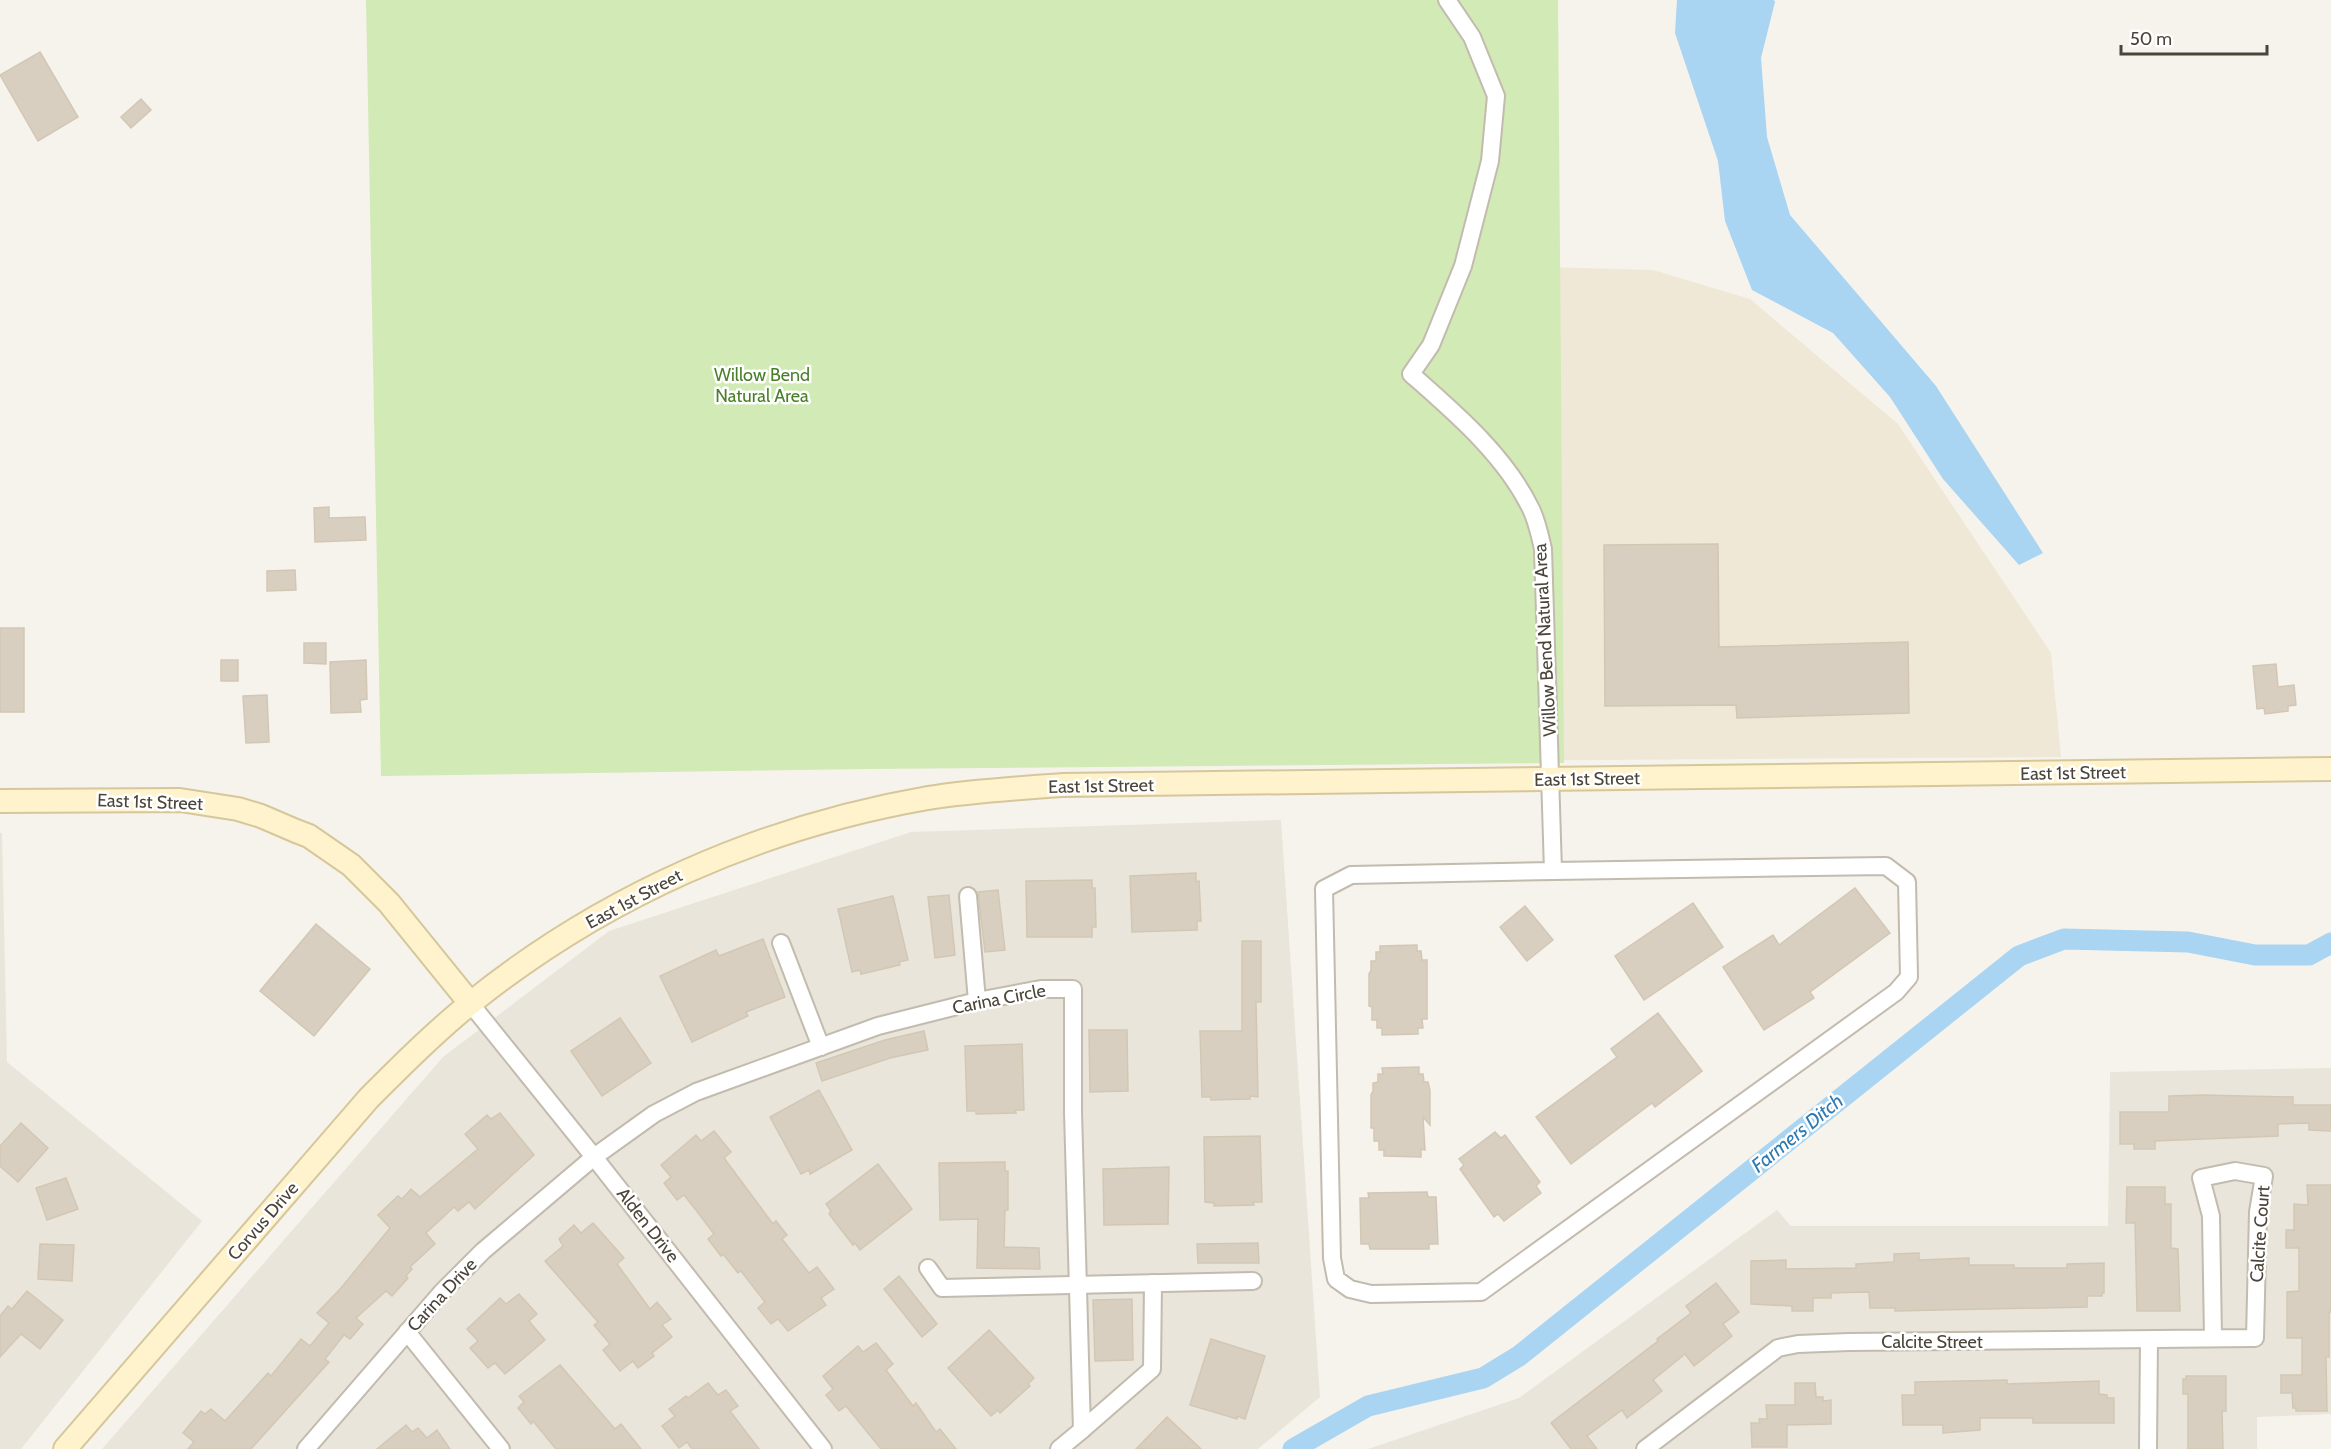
<svg xmlns="http://www.w3.org/2000/svg" width="2331" height="1449" font-family="Cabin,sans-serif">
<rect width="100%" height="100%" fill="#f6f3ec"/>
<!-- residential -->
<g fill="#eae5da">
<polygon points="1281,820 1320,1397 1258,1449 102,1449 443,1057 609,931 911,832"/>
<polygon points="0,833 2,833 7,1062 202,1221 21,1449 0,1449"/>
<polygon points="2331,1068 2331,1414 2257,1417 2257,1449 1368,1449 1519,1398 1777,1210 1791,1226 2108,1226 2110,1072"/>
</g>
<!-- education -->
<polygon fill="#efe8d6" points="1546,267 1653,270 1750,299 1898,424 2051,653 2061,757 1447,761"/>
<!-- green -->
<polygon fill="#d2eab5" points="366,0 1558,0 1564,763 868,769 381,776"/>
<!-- water -->
<polygon fill="#a9d4f2" points="1677,0 1774,0 1775,2 1761,58 1767,137 1790,215 1936,386 2043,553 2019,565 1943,479 1890,397 1833,333 1752,290 1725,221 1718,161 1675,33"/>
<g fill="none" stroke-linecap="round" stroke-linejoin="round">
<!-- canal -->
<polyline stroke="#a9d4f2" stroke-width="21" points="1293,1449 1368,1406 1483,1378 1519,1356 2019,956 2064,939 2188,942 2255,955 2309,955 2331,943"/>
</g>
<!-- building -->
<g fill="#d8cfc1" stroke="#d3c7b4" stroke-width="1.5">
<polygon points="40,52 78,117 38,141 0,75"/>
<polygon points="141,99 151,110 131,128 121,117"/>
<polygon points="329,507 329,518 365,517 366,540 315,542 314,508"/>
<polygon points="1718,544 1719,647 1908,642 1909,713 1737,718 1736,705 1605,706 1604,545"/>
<polygon points="295,570 296,590 267,591 267,571"/>
<rect x="0" y="628" width="24" height="84"/>
<polygon points="304,643 326,643 326,664 304,663"/>
<rect x="221" y="660" width="17" height="21"/>
<polygon points="366,660 367,699 360,700 361,712 331,713 330,662"/>
<polygon points="2276,664 2278,687 2294,685 2296,705 2288,706 2288,711 2265,714 2264,708 2257,709 2253,666"/>
<polygon points="267,695 269,742 246,743 243,696"/>
<polygon points="1196,873 1196,882 1199,881 1201,921 1197,921 1197,930 1132,932 1130,876"/>
<polygon points="1092,880 1092,888 1095,888 1096,927 1092,927 1092,937 1027,937 1026,881"/>
<polygon points="1855,888 1890,933 1810,992 1814,998 1764,1030 1723,967 1773,935 1779,945"/>
<polygon points="998,890 1005,950 985,952 978,892"/>
<polygon points="949,895 955,955 935,958 928,897"/>
<polygon points="893,896 908,960 899,962 900,965 861,974 860,970 852,972 838,909"/>
<polygon points="1693,903 1723,947 1644,1000 1615,956"/>
<polygon points="1525,906 1553,940 1527,961 1500,927"/>
<polygon points="316,924 370,969 314,1036 260,991"/>
<polygon points="763,939 785,997 746,1012 748,1016 692,1042 660,976 716,950 719,956"/>
<polygon points="1242,941 1261,941 1261,1002 1256,1002 1258,1097 1250,1096 1250,1099 1211,1100 1211,1097 1202,1097 1200,1031 1242,1031"/>
<polygon points="1417,945 1417,951 1421,951 1422,960 1427,960 1427,1019 1422,1019 1423,1028 1418,1028 1418,1034 1382,1035 1382,1028 1377,1028 1377,1020 1372,1020 1372,1007 1369,1006 1369,974 1371,970 1371,961 1376,961 1376,952 1380,952 1380,946"/>
<polygon points="1658,1013 1702,1071 1655,1107 1652,1103 1571,1164 1536,1117 1617,1057 1611,1049"/>
<polygon points="620,1018 651,1063 602,1096 571,1051"/>
<polygon points="1089,1030 1127,1030 1128,1091 1090,1092"/>
<polygon points="924,1031 928,1050 890,1058 822,1081 816,1063 885,1040"/>
<polygon points="1022,1044 1024,1110 1015,1110 1016,1113 976,1114 976,1111 967,1111 965,1046"/>
<polygon points="1419,1067 1419,1074 1423,1074 1424,1082 1428,1082 1430,1090 1430,1125 1423,1117 1425,1150 1421,1149 1421,1157 1384,1156 1384,1150 1379,1150 1379,1141 1374,1141 1374,1128 1371,1128 1371,1095 1373,1091 1373,1083 1378,1082 1378,1074 1383,1074 1382,1068"/>
<polygon points="819,1090 852,1150 810,1174 809,1170 801,1174 770,1117"/>
<polygon points="2203,1095 2293,1097 2293,1105 2331,1105 2331,1131 2309,1130 2309,1123 2278,1124 2278,1136 2155,1141 2155,1149 2134,1149 2134,1144 2120,1144 2120,1112 2169,1112 2169,1096"/>
<polygon points="500,1113 534,1155 475,1209 469,1202 458,1211 454,1207 426,1233 435,1244 410,1267 412,1269 406,1276 408,1278 392,1296 386,1291 356,1318 363,1324 350,1339 344,1335 325,1359 329,1362 251,1449 188,1449 194,1442 183,1433 201,1411 205,1414 211,1409 225,1421 268,1373 271,1376 301,1339 310,1346 329,1323 317,1313 341,1288 390,1228 378,1215 398,1196 402,1199 411,1189 420,1197 478,1149 465,1134 487,1115 491,1119"/>
<polygon points="21,1123 48,1148 18,1182 0,1166 0,1146"/>
<polygon points="714,1131 731,1152 724,1158 773,1224 776,1221 787,1235 782,1239 809,1273 817,1267 834,1289 821,1298 826,1305 788,1331 778,1319 771,1324 758,1308 765,1302 741,1271 738,1273 723,1254 721,1256 708,1239 714,1234 696,1210 684,1195 677,1200 664,1183 671,1177 661,1165 696,1135 701,1141"/>
<polygon points="1495,1132 1501,1138 1505,1135 1540,1182 1536,1186 1541,1193 1504,1221 1498,1214 1494,1217 1460,1169 1464,1165 1459,1159"/>
<polygon points="1260,1136 1262,1202 1253,1202 1254,1205 1214,1206 1214,1203 1205,1202 1204,1137"/>
<polygon points="1005,1162 1005,1171 1008,1171 1008,1210 1005,1210 1004,1247 1039,1248 1040,1269 977,1268 978,1219 940,1220 939,1163"/>
<polygon points="878,1164 912,1209 860,1250 855,1243 853,1245 829,1214 831,1211 826,1204"/>
<polygon points="1169,1167 1168,1224 1104,1225 1103,1169"/>
<polygon points="66,1178 78,1209 47,1220 36,1188"/>
<polygon points="2307,1185 2331,1185 2331,1312 2329,1312 2329,1357 2326,1357 2327,1411 2296,1411 2296,1408 2293,1408 2292,1393 2281,1393 2281,1375 2302,1375 2302,1338 2287,1338 2287,1292 2299,1291 2299,1248 2286,1248 2286,1230 2294,1230 2294,1204 2308,1205"/>
<polygon points="2127,1187 2165,1187 2165,1204 2171,1204 2171,1248 2178,1249 2180,1311 2137,1311 2135,1223 2126,1223"/>
<polygon points="1427,1192 1428,1197 1436,1197 1438,1244 1429,1244 1429,1249 1370,1249 1369,1244 1361,1244 1360,1198 1369,1198 1368,1193"/>
<polygon points="593,1223 624,1258 617,1264 650,1309 657,1302 671,1319 662,1325 672,1337 652,1353 654,1356 638,1368 633,1361 620,1371 603,1350 610,1344 594,1325 598,1322 545,1261 563,1246 559,1239 574,1225 581,1233"/>
<polygon points="1258,1243 1259,1263 1198,1263 1197,1244"/>
<polygon points="40,1244 74,1245 72,1281 38,1279"/>
<polygon points="1919,1253 1919,1260 1969,1258 1969,1265 2014,1265 2014,1268 2067,1268 2067,1264 2104,1263 2104,1293 2102,1293 2102,1296 2087,1296 2087,1307 1895,1311 1895,1308 1870,1308 1869,1292 1831,1293 1831,1298 1813,1298 1813,1311 1792,1311 1792,1306 1751,1304 1751,1261 1786,1260 1786,1269 1856,1268 1856,1264 1894,1262 1894,1254"/>
<polygon points="899,1276 937,1324 922,1337 884,1289"/>
<polygon points="1716,1283 1739,1312 1723,1324 1732,1336 1694,1366 1685,1354 1653,1380 1662,1391 1627,1418 1622,1410 1587,1436 1597,1449 1571,1449 1551,1423 1658,1341 1657,1339 1691,1313 1686,1306"/>
<polygon points="27,1291 63,1320 40,1349 21,1334 0,1357 0,1316 8,1306 12,1309"/>
<polygon points="519,1294 537,1314 529,1321 545,1340 505,1374 495,1363 488,1368 470,1348 478,1341 467,1329 500,1298 506,1304"/>
<polygon points="1132,1299 1133,1360 1095,1361 1093,1300"/>
<polygon points="989,1330 1034,1378 1028,1384 1030,1386 1000,1413 998,1410 991,1416 948,1368"/>
<polygon points="1211,1339 1265,1356 1245,1419 1237,1416 1237,1419 1190,1405"/>
<polygon points="876,1343 893,1364 886,1370 913,1406 916,1403 936,1432 940,1429 956,1449 881,1449 846,1406 839,1411 826,1395 833,1389 823,1376 858,1346 863,1352"/>
<polygon points="560,1365 615,1429 621,1424 641,1449 556,1449 533,1421 531,1424 518,1408 524,1402 519,1396"/>
<polygon points="2186,1376 2226,1376 2226,1411 2222,1411 2223,1449 2188,1449 2188,1394 2183,1394 2183,1379 2186,1379"/>
<polygon points="2007,1380 2007,1384 2099,1381 2099,1394 2107,1395 2107,1398 2114,1398 2114,1423 2033,1423 2033,1418 1980,1418 1980,1430 1943,1433 1943,1425 1903,1425 1902,1395 1915,1395 1915,1382"/>
<polygon points="708,1383 718,1395 726,1390 738,1406 730,1411 759,1449 692,1449 687,1442 679,1448 662,1426 675,1416 669,1409 686,1396 688,1398"/>
<polygon points="1795,1383 1815,1383 1816,1397 1823,1397 1823,1401 1831,1400 1831,1424 1787,1425 1787,1447 1752,1447 1751,1423 1760,1423 1759,1419 1767,1419 1766,1405 1795,1405"/>
<polygon points="1167,1417 1201,1449 1136,1449"/>
<polygon points="406,1425 412,1432 418,1428 427,1438 437,1430 450,1449 377,1449"/>
</g>
<g fill="none" stroke-linecap="round" stroke-linejoin="round">
<defs>
<g id="street">
<path d="M1447,0L1472,37L1496,96L1490,161L1463,266L1431,345L1411,374C1455,413 1505,455 1531,509C1537,521 1540,536 1543,549L1553,871L1351,875L1324,889L1332,1258L1336,1279L1350,1289L1371,1294L1481,1292L1896,992L1909,977L1907,882L1886,866L1553,871"/>
<polyline points="968,896 977,1001"/>
<polyline points="781,943 821,1047"/>
<polyline points="470,1003 594,1157 823,1449"/>
<polyline points="928,1268 942,1288 1253,1281"/>
<polyline points="407,1332 501,1449"/>
<polyline points="1082,1430 1152,1369 1153,1283"/>
<polyline points="306,1449 442,1292 483,1251 594,1157 654,1114 696,1092 878,1026 977,1001 1041,989 1073,989 1073,1112 1082,1430 1059,1449"/>
<polyline points="1645,1449 1778,1348 1798,1344 1849,1342 2255,1338 2258,1212 2264,1176 2235,1171 2201,1178 2211,1216 2213,1338"/>
<polyline points="2148,1449 2149,1340"/>
</g>
<g id="secondary">
<polyline points="0,801 180,800 238,809 261,816 296,831 309,836 351,865 389,903 470,1003"/>
<path d="M65,1449L369,1098C402,1065 436,1031 472,1002C604,896 761,827 928,798C972,791 1018,788 1063,785L2331,769"/>
</g>
</defs>
<!-- street casing -->
<use href="#street" stroke="#c2bbae" stroke-width="20"/>
<!-- secondary casing -->
<use href="#secondary" stroke="#d6c79b" stroke-width="26"/>
<!-- street -->
<use href="#street" stroke="#fff" stroke-width="16"/>
<!-- secondary -->
<use href="#secondary" stroke="#fff3cd" stroke-width="22"/>
</g>
<g text-anchor="middle" dominant-baseline="central" stroke-width="5" stroke-linejoin="round" paint-order="stroke">
<!-- park labels -->
<g font-size="18" fill="#4a7f2a" stroke="#fff">
<text x="762" y="375">Willow Bend<tspan x="762" dy="21">Natural Area</tspan></text>
</g>
<!-- street labels -->
<g font-size="18" fill="#4b4439" stroke="#fff">
<text transform="translate(1545 640) rotate(-93)">Willow Bend Natural Area</text>
<text transform="translate(2073 773) rotate(-1)">East 1st Street</text>
<text transform="translate(1587 779) rotate(-1)">East 1st Street</text>
<text transform="translate(1101 786) rotate(-1)">East 1st Street</text>
<text transform="translate(150 802) rotate(2)">East 1st Street</text>
<text transform="translate(634 899) rotate(-28)">East 1st Street</text>
<text transform="translate(999 999) rotate(-11)">Carina Circle</text>
<text transform="translate(263 1221) rotate(-49)">Corvus Drive</text>
<text transform="translate(648 1225) rotate(52)">Alden Drive</text>
<text transform="translate(2260 1234) rotate(-86)">Calcite Court</text>
<text transform="translate(442 1295) rotate(-47)">Carina Drive</text>
<text x="1932" y="1342">Calcite Street</text>
</g>
<!-- water labels -->
<g font-size="20" font-style="italic" fill="#2e7ab2" stroke="#fff">
<text transform="translate(1797 1133) rotate(-39)">Farmers Ditch</text>
</g>
</g>
<!-- scale -->
<path d="M2121 45v9h146v-9" fill="none" stroke="#4b4439" stroke-width="3"/>
<text x="2130" y="45" font-size="18" fill="#4b4439" stroke="#ffffff" stroke-width="4.5" paint-order="stroke">50 m</text>
</svg>
